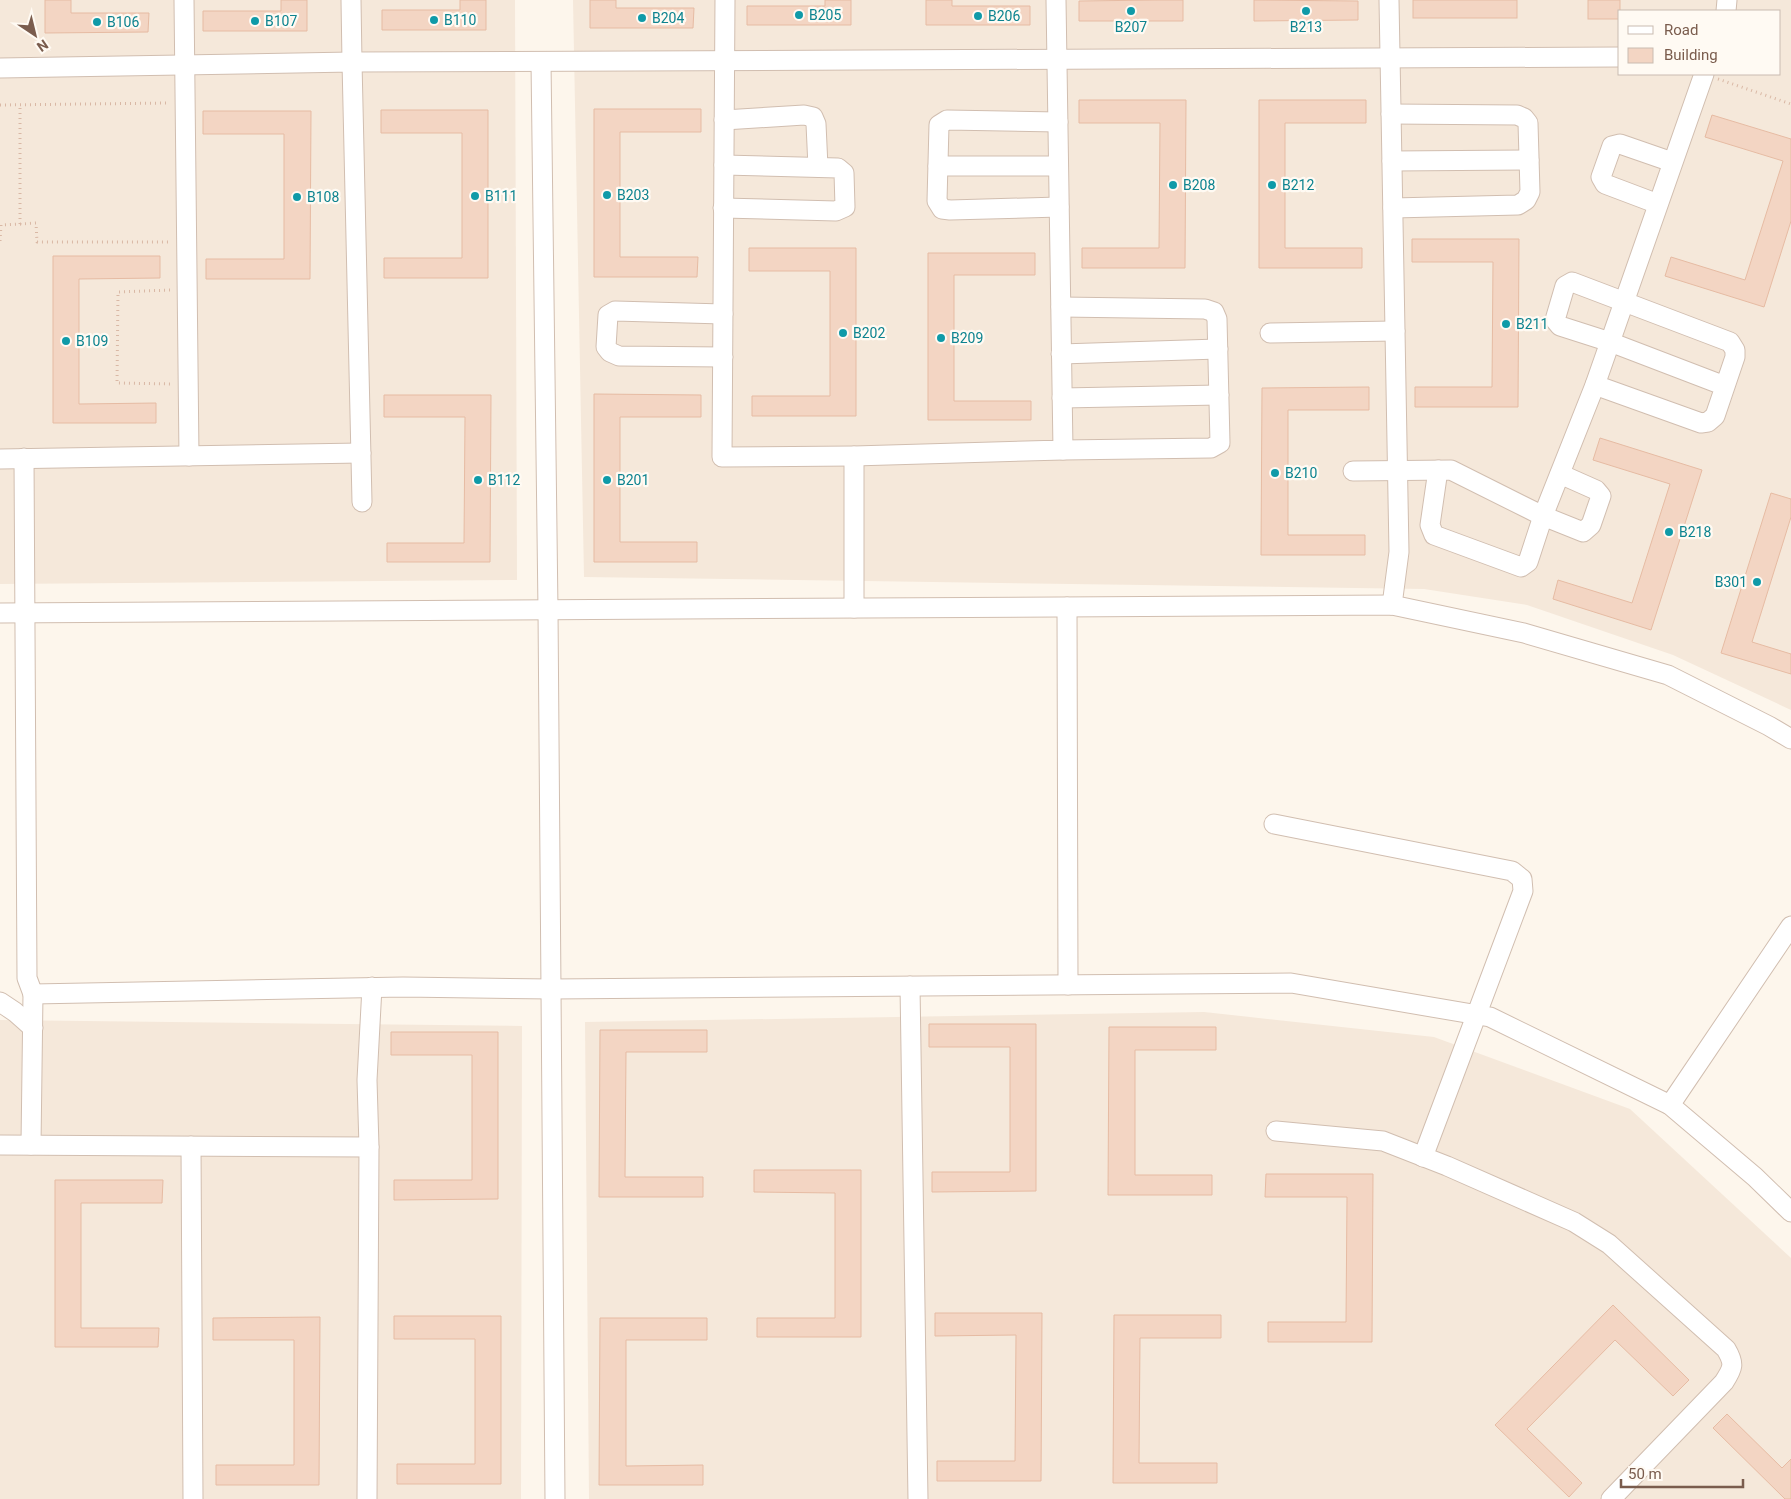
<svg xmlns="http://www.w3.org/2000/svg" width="1791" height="1499" font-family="Roboto,sans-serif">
<rect width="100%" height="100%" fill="#fdf6ec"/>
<!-- residential -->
<g fill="#f5e8da" fill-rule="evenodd">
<polygon points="0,0 515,0 517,580 0,584"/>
<path d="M573,0H1791V710L1673,655L1527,605L1424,589L584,577ZM1620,11H1780V74H1620Z"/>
<polygon points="1204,1012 1434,1037 1630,1109 1791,1258 1791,1499 589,1499 585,1022"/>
<polygon points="0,1020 522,1026 521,1499 0,1499"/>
</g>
<!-- building -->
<g fill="#f3d5c3" stroke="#e6bba3">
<polygon points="45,0 71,0 71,13 149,13 148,32 45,33"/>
<polygon points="281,0 307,0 307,31 203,31 203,11 281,11"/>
<polygon points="460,0 486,0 486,30 382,30 382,10 460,10"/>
<polygon points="590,0 616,0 616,8 694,8 693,28 590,28"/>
<polygon points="825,0 851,0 851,25 747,25 747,6 825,6"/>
<polygon points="926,0 952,0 952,6 1030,6 1030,25 926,25"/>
<polygon points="1157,0 1183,0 1183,21 1079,21 1079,1"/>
<polygon points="1254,0 1358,1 1358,20 1254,21"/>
<rect x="1413" y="0" width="104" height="18"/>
<rect x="1588" y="0" width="32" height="19"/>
<polygon points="1079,100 1186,100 1185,268 1082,268 1082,248 1159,248 1160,123 1079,123"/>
<polygon points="1259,100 1366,100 1366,123 1285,123 1285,248 1362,248 1362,268 1259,268"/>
<polygon points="594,109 701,109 701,132 620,132 620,257 698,257 697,277 594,277"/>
<polygon points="381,110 488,110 488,278 384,278 384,258 462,258 462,133 381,133"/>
<polygon points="203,111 311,111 310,279 206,279 206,259 284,259 284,134 203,134"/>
<polygon points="1712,115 1791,139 1791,221 1764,307 1665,276 1671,257 1745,280 1783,161 1705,137"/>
<polygon points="1412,239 1519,239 1518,407 1415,407 1415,387 1492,387 1493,262 1412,262"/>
<polygon points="749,248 856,248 856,416 752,416 752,396 830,396 830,271 749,271"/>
<polygon points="928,253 1035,253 1035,275 954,275 954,401 1031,401 1031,420 928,420"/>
<polygon points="53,256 160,256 160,278 79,279 79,404 156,403 156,423 53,423"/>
<polygon points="1369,387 1369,410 1288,410 1288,535 1365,535 1365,555 1261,555 1262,388"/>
<polygon points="594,394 701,395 701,417 620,417 620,542 697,542 697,562 594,562"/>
<polygon points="384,395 491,395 490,562 387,562 387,543 464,543 465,417 384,417"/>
<polygon points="1600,438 1702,470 1651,630 1553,599 1558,580 1632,603 1670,484 1593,460"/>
<polygon points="1771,493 1791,499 1791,517 1752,642 1791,654 1791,674 1721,653"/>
<polygon points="929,1024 1036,1024 1036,1191 932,1192 932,1172 1010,1172 1010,1047 929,1047"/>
<polygon points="1109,1027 1216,1027 1216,1050 1135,1050 1135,1175 1212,1175 1212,1195 1108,1195"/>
<polygon points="600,1030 707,1030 707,1052 626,1052 625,1177 703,1177 703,1197 599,1197"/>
<polygon points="391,1032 498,1032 498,1199 394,1200 394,1180 472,1180 472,1055 391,1055"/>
<polygon points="754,1170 861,1170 861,1337 757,1337 757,1318 835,1318 835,1193 754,1192"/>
<polygon points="1266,1174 1373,1174 1372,1342 1268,1342 1268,1322 1346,1322 1347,1197 1265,1197"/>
<polygon points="55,1180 163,1180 162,1203 81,1203 81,1328 159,1328 158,1347 55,1347"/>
<polygon points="1613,1305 1689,1380 1673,1396 1615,1340 1527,1429 1582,1483 1569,1497 1495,1425"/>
<polygon points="935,1313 1042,1313 1041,1481 937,1481 937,1461 1015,1461 1016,1335 935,1336"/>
<polygon points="1114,1315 1221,1315 1221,1338 1140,1338 1139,1463 1217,1463 1217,1483 1113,1483"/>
<polygon points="394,1316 501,1316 501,1484 397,1484 397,1464 475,1464 475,1339 394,1339"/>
<polygon points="320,1317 319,1485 216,1485 216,1465 294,1465 294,1340 213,1340 213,1318"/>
<polygon points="600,1318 707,1318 707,1340 626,1340 626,1466 703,1465 703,1485 599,1485"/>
<polygon points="1727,1414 1782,1468 1791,1459 1791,1499 1785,1499 1713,1428"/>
</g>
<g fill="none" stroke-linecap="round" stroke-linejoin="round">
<defs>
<g id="minor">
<polyline points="184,0 189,456"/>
<polyline points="351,0 352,62 1620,57"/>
<polyline points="725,0 722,457 854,456 1063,450 1056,0"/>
<polyline points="1389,0 1399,552 1392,605"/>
<polyline points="1726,11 1727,0"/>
<polyline points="541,62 548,610 555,1499"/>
<polyline points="0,68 352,62 362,502"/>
<polyline points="1391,114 1517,115 1524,118 1528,123 1530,192 1526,200 1518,205 1393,208"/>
<polyline points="724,120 804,115 813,117 816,124 818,167"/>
<polyline points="1058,122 947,120 939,125 937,201 942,209 950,210 1059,207"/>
<polyline points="1392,161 1529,160"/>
<polyline points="938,166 1058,166"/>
<polyline points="1658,204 1605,184 1601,177 1612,146 1620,144 1672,162"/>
<polyline points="723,208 836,211 845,207 844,173 838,168 724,165"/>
<polyline points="1061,307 1205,309 1214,312 1217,319 1220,443 1211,448 1063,450"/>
<polyline points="1270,333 1395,331"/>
<polyline points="1061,354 1218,349"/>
<polyline points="723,357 619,356 610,352 606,347 608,315 615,311 723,314"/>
<polyline points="1595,385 1701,423 1708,422 1715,416 1735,357 1735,350 1730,342 1572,282 1565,286 1555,320 1560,326 1610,342 1725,386"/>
<polyline points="1062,398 1219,395"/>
<polyline points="854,456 854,608"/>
<polyline points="24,458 27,978 33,994 403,987 552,989 1291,983 1490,1017 1670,1105 1755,1177 1791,1212"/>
<polyline points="0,459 361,453"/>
<polyline points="1438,470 1430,525 1434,535 1521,567 1528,562 1543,516 1583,532 1591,525 1601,496 1596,490 1560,474"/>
<polyline points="1353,471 1451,470 1543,516 1595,385 1704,74"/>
<polyline points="1067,607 1068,985"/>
<polyline points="0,613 1392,605 1524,633 1668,675 1769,726 1791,739"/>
<polyline points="1274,824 1512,871 1522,879 1523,891 1423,1157"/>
<polyline points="910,986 918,1499"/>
<polyline points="0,1002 15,1012 33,1028"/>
<polyline points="1670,1105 1791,926"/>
<path d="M1276,1131L1383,1141L1447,1166L1574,1222L1609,1244L1726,1349C1735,1364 1733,1368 1724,1382L1611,1499"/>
<polyline points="0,1145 369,1147 367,1499"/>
<polyline points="31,1145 33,994"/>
<polyline points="191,1146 193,1499"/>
<polyline points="369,1147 367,1080 372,987"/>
</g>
</defs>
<!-- minor casing -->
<use href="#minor" stroke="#d1beb0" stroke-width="21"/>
<!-- path -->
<g stroke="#d9b8a5" stroke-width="3" stroke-dasharray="1 4" stroke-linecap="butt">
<polyline points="1718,79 1791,104"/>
<polyline points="0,105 169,103"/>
<polyline points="20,224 36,223 37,242 171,242"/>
<polyline points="0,241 1,225 20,224 20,105"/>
<polyline points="170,290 118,292 117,383 173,384"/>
</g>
<!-- minor -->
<use href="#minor" stroke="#fff" stroke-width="19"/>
</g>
<!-- markers -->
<g fill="#0f9aa8" stroke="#fffaf3" stroke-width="2">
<circle cx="1131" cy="11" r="5"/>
<circle cx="1306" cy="11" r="5"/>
<circle cx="799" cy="15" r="5"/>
<circle cx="978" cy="16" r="5"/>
<circle cx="642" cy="18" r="5"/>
<circle cx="434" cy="20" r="5"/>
<circle cx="255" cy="21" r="5"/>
<circle cx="97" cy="22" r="5"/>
<circle cx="1173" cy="185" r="5"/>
<circle cx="1272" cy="185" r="5"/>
<circle cx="607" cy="195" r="5"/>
<circle cx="475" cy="196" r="5"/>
<circle cx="297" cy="197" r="5"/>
<circle cx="1506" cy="324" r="5"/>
<circle cx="843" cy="333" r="5"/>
<circle cx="941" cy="338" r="5"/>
<circle cx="66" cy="341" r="5"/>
<circle cx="1275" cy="473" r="5"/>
<circle cx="478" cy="480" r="5"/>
<circle cx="607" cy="480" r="5"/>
<circle cx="1669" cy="532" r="5"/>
<circle cx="1757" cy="582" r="5"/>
</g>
<g text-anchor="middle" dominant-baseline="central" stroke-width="4.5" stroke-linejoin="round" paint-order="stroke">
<!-- culture labels -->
<g font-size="14" fill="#0d838f" stroke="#fffaf3" text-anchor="start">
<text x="809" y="15">B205</text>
<text x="988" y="16">B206</text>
<text x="652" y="18">B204</text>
<text x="444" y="20">B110</text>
<text x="265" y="21">B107</text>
<text x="107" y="22">B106</text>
<text x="1131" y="27" text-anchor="middle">B207</text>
<text x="1306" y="27" text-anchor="middle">B213</text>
<text x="1183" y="185">B208</text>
<text x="1282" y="185">B212</text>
<text x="617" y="195">B203</text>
<text x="485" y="196">B111</text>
<text x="307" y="197">B108</text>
<text x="1516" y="324">B211</text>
<text x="853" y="333">B202</text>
<text x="951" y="338">B209</text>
<text x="76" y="341">B109</text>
<text x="1285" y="473">B210</text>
<text x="488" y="480">B112</text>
<text x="617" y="480">B201</text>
<text x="1679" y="532">B218</text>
<text x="1747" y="582" text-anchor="end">B301</text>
</g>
</g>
<!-- legend -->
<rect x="1618" y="10" width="162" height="65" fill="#fffaf3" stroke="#cabbb1"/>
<rect x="1628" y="26" width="25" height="8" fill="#ffffff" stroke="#cabbb1"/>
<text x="1664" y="35" font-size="15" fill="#7a5c4d">Road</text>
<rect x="1628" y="48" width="25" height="15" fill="#f3d5c3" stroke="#cabbb1"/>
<text x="1664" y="60" font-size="15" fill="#7a5c4d">Building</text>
<!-- north arrow -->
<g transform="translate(35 35) rotate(145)" stroke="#fffaf3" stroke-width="4" paint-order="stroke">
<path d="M0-4L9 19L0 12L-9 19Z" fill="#7a5c4d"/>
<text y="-8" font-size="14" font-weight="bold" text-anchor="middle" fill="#7a5c4d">N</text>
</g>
<!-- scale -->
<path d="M1621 1479v8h122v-8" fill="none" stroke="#7a5c4d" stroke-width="2.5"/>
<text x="1628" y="1479" font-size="15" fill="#7a5c4d" stroke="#fffaf3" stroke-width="4" paint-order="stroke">50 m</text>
</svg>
